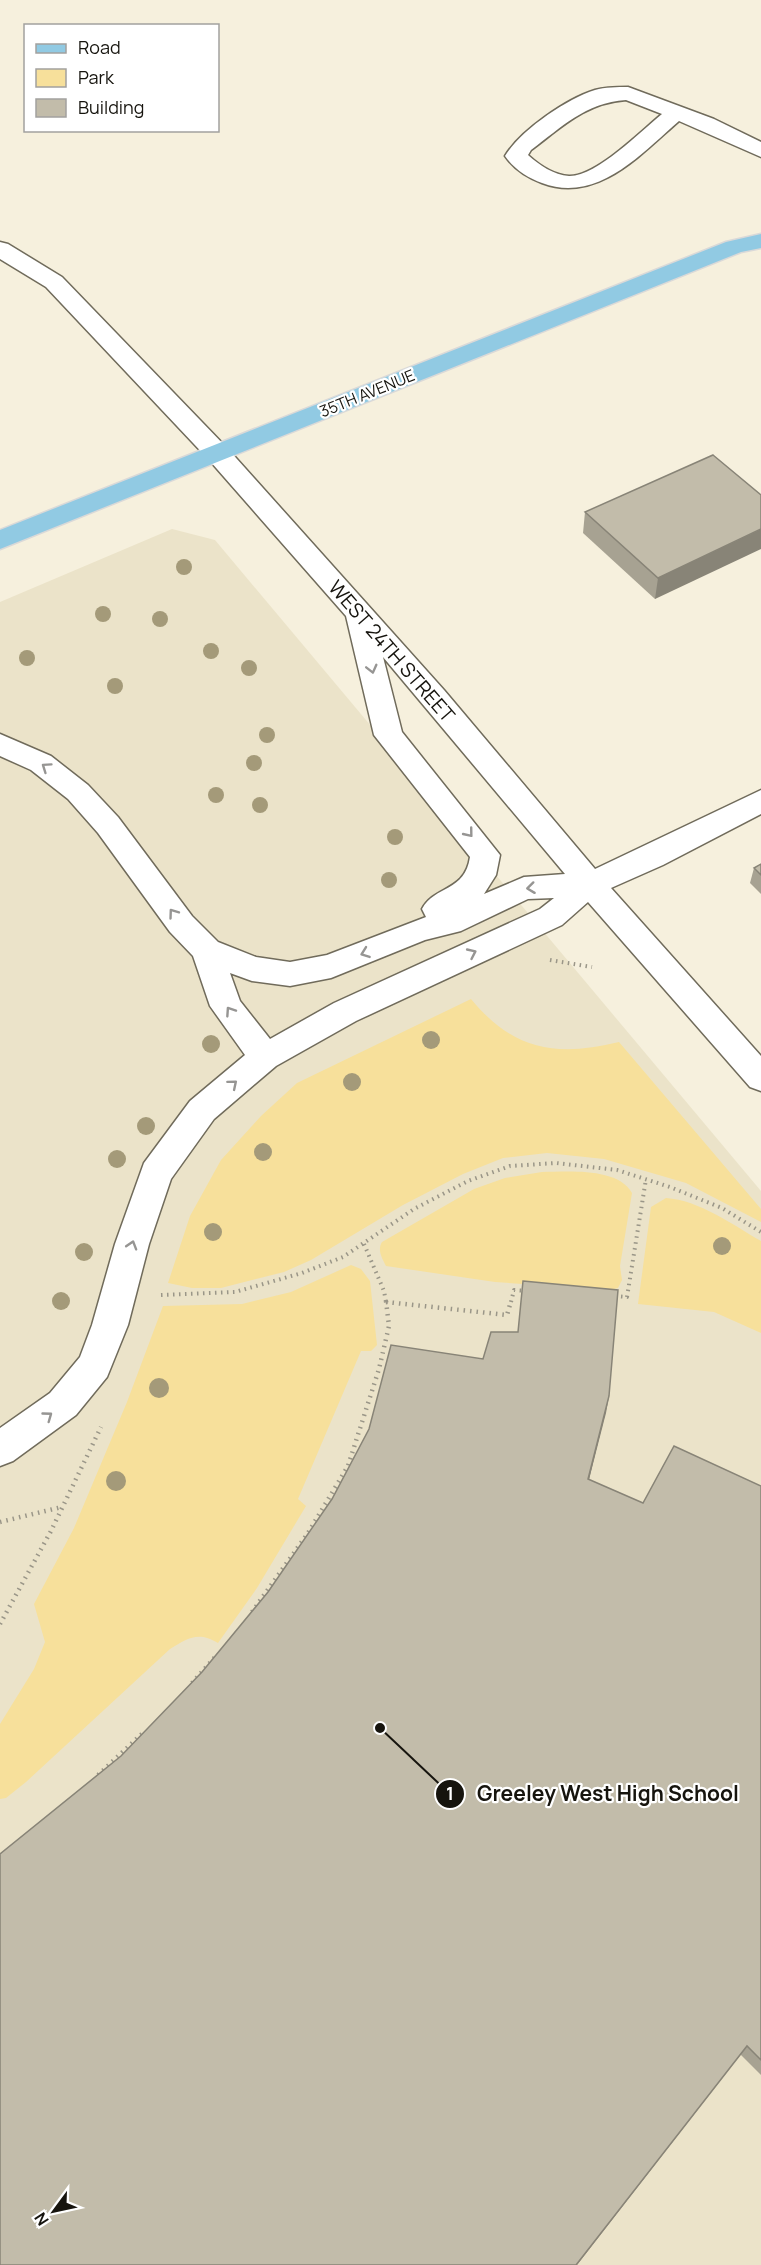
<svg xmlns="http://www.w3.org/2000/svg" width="761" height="2265" font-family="Manrope,sans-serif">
<rect width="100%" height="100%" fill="#f6f0dd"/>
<!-- built -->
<polygon fill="#ebe3c9" points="172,529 215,540 761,1191 761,2265 0,2265 0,602"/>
<!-- green -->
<g fill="#f7e09b">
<path d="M471,999C514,1051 557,1057 619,1042L761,1209V1222L686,1183L604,1159L547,1153L503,1158L463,1174L403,1205L311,1260L284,1272L221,1288H192L168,1283L190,1216L221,1160L261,1116L297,1083Z"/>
<path d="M542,1172C568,1172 617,1167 632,1193L620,1266L622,1280L618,1288L610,1290L495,1282L386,1266C382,1258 377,1250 382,1242L474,1189L505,1178Z"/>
<path d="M666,1198C699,1200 733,1225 761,1241V1333L714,1312L638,1304L651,1207Z"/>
<path d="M351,1265L361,1269L370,1281L377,1345L371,1351H361L298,1499L306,1506L257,1588L218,1643C198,1631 188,1638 170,1649L26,1782L6,1798L0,1799V1724L34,1669L45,1642L34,1604L74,1528L127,1402L163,1306L242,1304L291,1292Z"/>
</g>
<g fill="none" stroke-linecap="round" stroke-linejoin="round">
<defs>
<g id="minor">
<path d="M628,87L714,119L761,142V157L679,121C641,154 597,204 542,183C528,178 514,169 505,156C520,131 566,99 595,90C605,87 617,87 628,87ZM626,100L662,114C641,131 596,177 569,176C554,175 539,165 528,155L531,150C562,127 585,103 626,100Z"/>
<path d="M0,242L8,244L62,277L228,449L444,690L595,869L761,790V814L663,865L611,888L761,1056V1091L750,1087L588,902L562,925L356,1021L276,1066L214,1119L171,1179L149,1244L128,1325L107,1377L76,1415L13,1461L0,1466V1428L50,1393L80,1357L92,1325L115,1244L144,1163L190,1101L245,1055L210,1006L193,956L170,932L98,833L68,799L31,770L0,756V734L51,756L88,785L118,817L192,916L218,942L256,957L290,962L327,955L426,917L422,909C435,885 465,892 470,857L374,735L346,616L210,461L46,287L0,259ZM383,657L565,874L524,877L484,894L496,875L500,855L402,732ZM554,898L540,909L334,1003L270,1039L240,1001L230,973L252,981L290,986L331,978L425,940L461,931L528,899Z"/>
</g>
<polygon id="major" points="761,234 761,248 741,252 0,549 0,530 726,242"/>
</defs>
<!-- minor casing -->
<use href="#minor" stroke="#706b5b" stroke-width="3"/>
<!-- major casing -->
<use href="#major" stroke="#dad9d8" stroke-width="3"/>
<!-- path-far1 -->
<g stroke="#9a9688" stroke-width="4" stroke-dasharray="1.5 4.5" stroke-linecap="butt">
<polyline points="550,960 592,967"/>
<polyline points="364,1244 384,1291 386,1302"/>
<polyline points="161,1295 235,1292 302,1273 343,1257 414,1209 468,1181 510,1166 556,1163 617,1170 670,1187 722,1208 761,1232"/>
<polyline points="615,1296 627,1297 646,1179"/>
<polyline points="386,1302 390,1302"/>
<polyline points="511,1302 514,1290 527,1291"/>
</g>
<!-- path -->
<g stroke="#9a9688" stroke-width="4.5" stroke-dasharray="1.5 5" stroke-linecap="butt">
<polyline points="386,1302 507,1315 511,1301"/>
<polyline points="0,1522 62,1507"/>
<polyline points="252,1612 308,1533 348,1466 379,1369 389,1326 386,1301"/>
<polyline points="0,1624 51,1531 101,1427"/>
<polyline points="192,1683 215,1657"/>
<polyline points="98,1775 145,1731"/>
</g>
<!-- minor -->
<use href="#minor" fill="#fff" fill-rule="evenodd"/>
<!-- major -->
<use href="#major" fill="#91cae3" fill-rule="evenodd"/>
</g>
<!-- trees -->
<g fill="#a49a79">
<circle cx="184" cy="567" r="8"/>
<circle cx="103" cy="614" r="8"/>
<circle cx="160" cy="619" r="8"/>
<circle cx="211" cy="651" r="8"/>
<circle cx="27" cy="658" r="8"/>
<circle cx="249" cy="668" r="8"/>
<circle cx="115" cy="686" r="8"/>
<circle cx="267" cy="735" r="8"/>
<circle cx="254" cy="763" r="8"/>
<circle cx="216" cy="795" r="8"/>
<circle cx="260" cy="805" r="8"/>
<circle cx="395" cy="837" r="8"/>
<circle cx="389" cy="880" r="8"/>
<circle cx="431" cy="1040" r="9"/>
<circle cx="211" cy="1044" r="9"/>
<circle cx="352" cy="1082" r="9"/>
<circle cx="146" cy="1126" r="9"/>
<circle cx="263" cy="1152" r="9"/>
<circle cx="117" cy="1159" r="9"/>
<circle cx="213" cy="1232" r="9"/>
<circle cx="722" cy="1246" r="9"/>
<circle cx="84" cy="1252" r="9"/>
<circle cx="61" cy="1301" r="9"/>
<circle cx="159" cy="1388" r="10"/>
<circle cx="116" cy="1481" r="10"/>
</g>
<!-- wall -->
<g fill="#a7a292">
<polygon points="761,495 655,599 583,533 585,512"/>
<polygon points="761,864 761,894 750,883 754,868"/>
<polygon points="609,1396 589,1480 643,1503 761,1486 761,2075 741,2055 121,1756 202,1672"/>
</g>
<!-- shaded-wall -->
<g fill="#888477">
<polygon points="761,529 761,549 655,599 658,578"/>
<polygon points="609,1396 606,1413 585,1495 588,1479"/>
<polygon points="747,2046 577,2265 576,2265"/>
</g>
<!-- building -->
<g fill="#c2bcaa" stroke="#888477" stroke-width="1.5">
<polygon points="713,455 761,495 761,529 658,578 585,512"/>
<polygon points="761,864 761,875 754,868"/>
<polygon points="523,1281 618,1290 609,1396 588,1479 643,1503 674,1446 761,1486 761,2060 747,2046 576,2265 0,2265 0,1854 121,1756 202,1672 268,1592 332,1499 369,1429 391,1345 483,1359 491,1332 518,1332"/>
</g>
<!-- one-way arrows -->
<defs><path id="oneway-chevron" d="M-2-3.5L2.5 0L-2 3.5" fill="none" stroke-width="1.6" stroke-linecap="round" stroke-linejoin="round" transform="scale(1.5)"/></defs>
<g stroke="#969593">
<use href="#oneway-chevron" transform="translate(372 669) rotate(76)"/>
<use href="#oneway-chevron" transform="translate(46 767) rotate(-145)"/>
<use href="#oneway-chevron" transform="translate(469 833) rotate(51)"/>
<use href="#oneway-chevron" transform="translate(531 888) rotate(173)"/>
<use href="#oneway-chevron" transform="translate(173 913) rotate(-126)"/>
<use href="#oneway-chevron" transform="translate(365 953) rotate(160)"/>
<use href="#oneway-chevron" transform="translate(472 953) rotate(-25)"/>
<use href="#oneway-chevron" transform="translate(230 1011) rotate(-124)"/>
<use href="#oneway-chevron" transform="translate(233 1084) rotate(-40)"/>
<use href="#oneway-chevron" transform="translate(132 1245) rotate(-73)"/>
<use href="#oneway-chevron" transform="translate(48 1416) rotate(-36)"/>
</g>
<g text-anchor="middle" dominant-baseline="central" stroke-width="4.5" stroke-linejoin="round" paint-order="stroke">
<!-- far-street labels -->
<g font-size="16" fill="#16140e" stroke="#fff">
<text transform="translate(367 393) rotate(-22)">35TH AVENUE</text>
</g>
<!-- street labels -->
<g font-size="20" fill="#16140e" stroke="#fff">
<text transform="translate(392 651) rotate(49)">WEST 24TH STREET</text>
</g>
</g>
<!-- callouts -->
<path fill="none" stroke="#16140e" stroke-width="2" d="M380 1728L450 1794"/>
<g fill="#16140e" stroke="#fff" stroke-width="2">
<circle cx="380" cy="1728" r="6"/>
<circle cx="450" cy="1794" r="15"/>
</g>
<g font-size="18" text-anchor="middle" font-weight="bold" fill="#fff">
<text x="450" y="1800">1</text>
</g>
<g font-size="21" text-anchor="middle" font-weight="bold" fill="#16140e" stroke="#fff" stroke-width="4.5" stroke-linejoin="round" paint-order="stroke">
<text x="608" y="1801">Greeley West High School</text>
</g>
<!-- legend -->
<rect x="24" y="24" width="195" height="108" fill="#ffffff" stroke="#a2a19f" stroke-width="1.5"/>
<rect x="36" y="44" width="30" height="9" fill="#91cae3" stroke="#a2a19f" stroke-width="1.5"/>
<text x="78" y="54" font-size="18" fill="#16140e">Road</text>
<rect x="36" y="69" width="30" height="18" fill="#f7e09b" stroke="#a2a19f" stroke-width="1.5"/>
<text x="78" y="84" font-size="18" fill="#16140e">Park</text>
<rect x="36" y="99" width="30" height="18" fill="#c2bcaa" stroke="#a2a19f" stroke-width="1.5"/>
<text x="78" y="114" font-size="18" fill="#16140e">Building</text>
<!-- north arrow -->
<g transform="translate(54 2211) rotate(237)" stroke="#ffffff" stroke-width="4.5" paint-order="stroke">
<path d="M0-4.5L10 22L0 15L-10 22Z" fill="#16140e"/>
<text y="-9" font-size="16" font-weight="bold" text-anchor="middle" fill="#16140e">N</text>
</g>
</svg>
